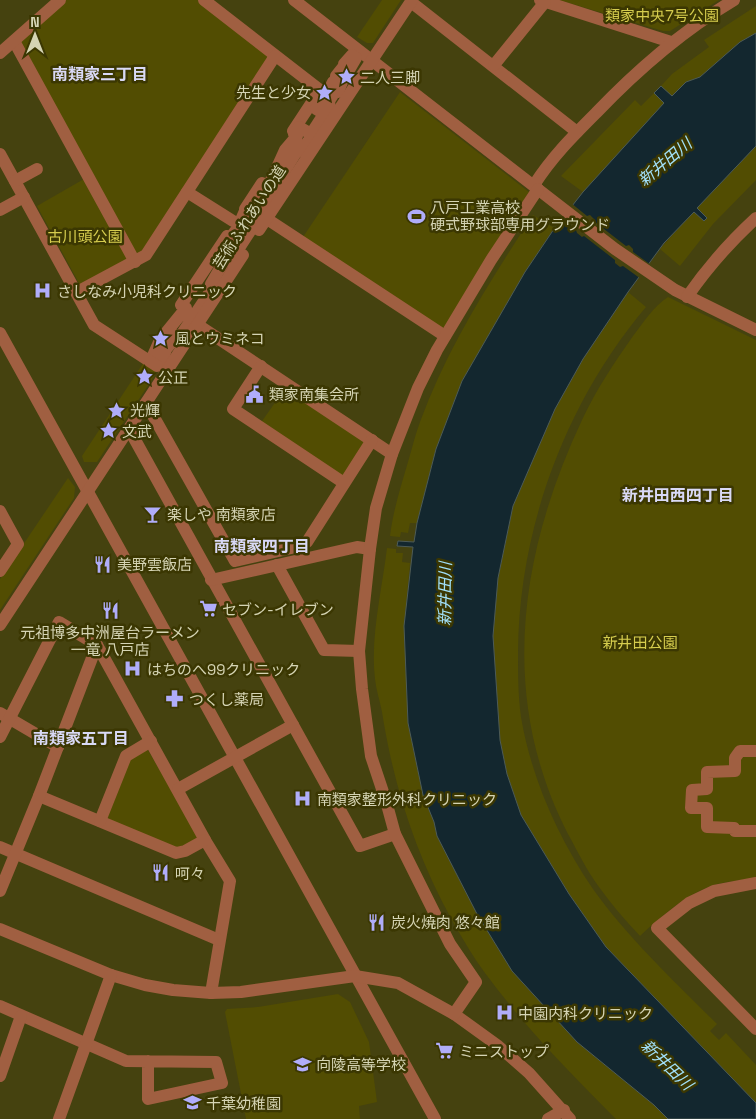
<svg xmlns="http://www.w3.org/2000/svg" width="756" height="1119" font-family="'Space Grotesk','Noto Sans JP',sans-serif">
<rect width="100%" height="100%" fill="#45420f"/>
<!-- green -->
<g fill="#524d02">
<polygon points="65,0 198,0 269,55 141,254 135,254 20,40"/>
<polygon points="382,0 401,0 373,43 367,43 357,37"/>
<polygon points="559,0 719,0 670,31 663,31"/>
<polygon points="756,6 756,33 740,42 700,77 686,82 671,96 661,86 672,74 709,47 704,40"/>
<polygon points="400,92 529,192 446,327 440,328 303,237"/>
<polygon points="654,93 664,103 583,192 561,176 635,100 641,106"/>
<polygon points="756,146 756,180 713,224 680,266 660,249 694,211 704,221 706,218 697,208"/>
<polygon points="84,179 128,257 127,261 80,285 37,206"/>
<path d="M533,215L554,228L525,272L462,381L436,449L417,523H410L408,533L401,532L400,537L390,536C393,511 401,486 408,462C412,449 415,435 420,422C447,348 490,281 533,215Z"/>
<path d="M628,292L646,307C566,402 519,527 518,652C518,673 518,695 521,717C531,777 558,838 593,889C627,937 675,982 717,1024L710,1031L719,1040L726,1033L756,1065V1103L606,947L569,894L521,815L507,774L500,740L493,636L498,578L513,506L555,409L583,359Z"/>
<path d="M668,297L756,340V878C743,880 730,881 717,884C687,893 663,915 640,936C625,920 611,904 599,887C587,871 578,852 568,834C498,698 519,554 582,420C596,390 614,363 633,336C643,323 654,306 668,297Z"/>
<polygon points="144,362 155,369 155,375 97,462 84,462 82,456"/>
<polygon points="286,387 368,441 343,479 260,424"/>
<polygon points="68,478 75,487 74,498 0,610 0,579"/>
<path d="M387,548L396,549V553H403L402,562L410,563L404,626L408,723L423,795L434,822L437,836L477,914L512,971L577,1042L654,1105L668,1119H616C570,1073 524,1026 485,973C473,957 463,939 453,922C416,855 394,788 382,712C380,701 376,690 375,679C370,637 382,590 387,548Z"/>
<polygon points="146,747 198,835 197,839 175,849 109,820 107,816 129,760"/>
<polygon points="338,994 350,1002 369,1042 377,1102 359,1106 360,1119 246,1119 225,1012 227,1009 258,1007"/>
</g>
<!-- water -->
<polygon fill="#13272f" stroke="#4d5b57" points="756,33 756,146 697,208 707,218 704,221 694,212 664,243 628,292 583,359 555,409 513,506 498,578 493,636 500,740 507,774 521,815 569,894 606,947 756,1103 756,1119 668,1119 654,1105 577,1042 512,971 477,914 437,836 434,822 423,795 408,723 404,626 413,547 397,546 398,541 414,542 417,523 436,449 462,381 525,272 554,229 583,192 664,103 654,93 661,86 672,96 686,82 700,77 740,42"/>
<!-- pier -->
<polygon fill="#45420f" points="571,203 587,216 590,215 595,220 595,222 626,246 629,245 633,249 633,252 651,265 641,279 623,266 620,267 615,263 615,260 584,236 582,237 577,233 576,230 560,217"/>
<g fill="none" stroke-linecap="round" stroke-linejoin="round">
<!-- minor -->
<g stroke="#a05f41" stroke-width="12">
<polyline points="204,0 320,90 293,131"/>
<polyline points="294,0 615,249 675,290 756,330"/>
<polyline points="540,0 671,42"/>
<polyline points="411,2 577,132"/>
<polyline points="14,41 135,262"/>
<polyline points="0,53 60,0"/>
<path d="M352,55L356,58L342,82L338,92L334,93L329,101L330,109L307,143L295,154L273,190L276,192C261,214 245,239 230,262L225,260L211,284L212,289L181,335H178L166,349L162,363L152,358L160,340L186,308L181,305L227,236L230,238L237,229L245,211V209L262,183L266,185L271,181L285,150L297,136L294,134L299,127L311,134L324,114L316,109L322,101V96L326,89L330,88L333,82L336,80V76L344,66V64Z"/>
<polyline points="494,65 545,2"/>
<polyline points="0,154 94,325 157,366"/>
<polyline points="15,181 37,169"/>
<path d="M534,185C552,157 572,137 596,113C638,69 682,31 734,0"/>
<polyline points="187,192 233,221"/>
<polyline points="0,210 24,197"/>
<polyline points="267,219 445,336"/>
<polyline points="259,230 412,0"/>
<polyline points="77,292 146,255 275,56"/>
<path d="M687,297C707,268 730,242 756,218"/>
<polyline points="198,325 392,454"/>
<polyline points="0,333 435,1119"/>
<polyline points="261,366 233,409 344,483"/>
<polyline points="146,403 235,561 300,546 307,542 372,440"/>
<polyline points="129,429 360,846 395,834"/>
<polyline points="0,511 18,544 0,571"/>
<polyline points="277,565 324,650 359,651"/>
<polyline points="211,580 357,547 370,549"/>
<polyline points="0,625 243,255"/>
<polyline points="0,713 58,747"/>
<polyline points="0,737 59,622 97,645 205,840 230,881 211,993"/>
<polyline points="756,751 740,751 735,758 735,771 707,772 707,789 692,790 691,808 707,808 707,827 734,828 735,831 756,831"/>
<polyline points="178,789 293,725"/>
<polyline points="39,796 176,853 185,851 205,840"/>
<polyline points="100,821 126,756 151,741"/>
<polyline points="0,847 219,940"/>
<polyline points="756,883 714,891 689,903 657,928 756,1029"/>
<polyline points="0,891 39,796 97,645"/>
<polyline points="0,929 111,975 145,985 173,990 211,993 241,992 355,976 398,983 454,1014 497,1045 529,1073 570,1119"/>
<polyline points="0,1006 126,1061 216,1062 222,1083 148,1099 148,1061"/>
<polyline points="454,1014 476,982 450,944 395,834 386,801 371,756 362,689 359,651 370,549 376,508 392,454 418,388 437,350 491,260 538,189"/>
<polyline points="0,1076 21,1016"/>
<polyline points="59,1119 111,975"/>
<polyline points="548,1119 564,1110"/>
</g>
</g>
<!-- icons -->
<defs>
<symbol id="sight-bare" viewBox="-9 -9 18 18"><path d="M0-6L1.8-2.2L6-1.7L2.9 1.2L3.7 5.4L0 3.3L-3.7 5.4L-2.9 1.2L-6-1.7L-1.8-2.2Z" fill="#b0adfa" stroke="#3b3702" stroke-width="2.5" paint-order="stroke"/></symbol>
<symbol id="stadium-bare" viewBox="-9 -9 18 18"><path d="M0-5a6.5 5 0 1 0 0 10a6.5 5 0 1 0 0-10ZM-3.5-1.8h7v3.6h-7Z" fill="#b0adfa" stroke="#3b3702" stroke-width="2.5" paint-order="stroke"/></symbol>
<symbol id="hospital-bare" viewBox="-9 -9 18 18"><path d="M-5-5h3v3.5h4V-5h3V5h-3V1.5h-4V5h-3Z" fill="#b0adfa" stroke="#3b3702" stroke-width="2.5" paint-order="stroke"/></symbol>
<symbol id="civic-bare" viewBox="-9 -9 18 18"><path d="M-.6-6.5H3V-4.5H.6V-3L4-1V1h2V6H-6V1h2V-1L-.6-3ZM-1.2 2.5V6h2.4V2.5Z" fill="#b0adfa" stroke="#3b3702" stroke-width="2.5" paint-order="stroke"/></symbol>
<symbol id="bar-bare" viewBox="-9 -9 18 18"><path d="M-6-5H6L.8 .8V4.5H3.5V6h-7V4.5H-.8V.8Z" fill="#b0adfa" stroke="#3b3702" stroke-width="2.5" paint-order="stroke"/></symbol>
<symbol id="restaurant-bare" viewBox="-9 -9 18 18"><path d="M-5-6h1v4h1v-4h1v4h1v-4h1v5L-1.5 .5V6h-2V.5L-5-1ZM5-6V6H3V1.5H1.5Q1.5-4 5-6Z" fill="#b0adfa" stroke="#3b3702" stroke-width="2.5" paint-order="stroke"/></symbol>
<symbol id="supermarket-bare" viewBox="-9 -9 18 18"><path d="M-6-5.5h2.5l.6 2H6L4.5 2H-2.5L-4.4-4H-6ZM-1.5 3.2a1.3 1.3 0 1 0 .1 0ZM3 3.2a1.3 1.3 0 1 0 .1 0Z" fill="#b0adfa" stroke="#3b3702" stroke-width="2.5" paint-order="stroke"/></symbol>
<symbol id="pharmacy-bare" viewBox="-9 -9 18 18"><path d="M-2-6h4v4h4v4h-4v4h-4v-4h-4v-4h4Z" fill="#b0adfa" stroke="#3b3702" stroke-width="2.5" paint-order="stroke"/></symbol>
<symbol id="school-bare" viewBox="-9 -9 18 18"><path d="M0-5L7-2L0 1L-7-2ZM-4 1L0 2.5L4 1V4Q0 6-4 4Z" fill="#b0adfa" stroke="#3b3702" stroke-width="2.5" paint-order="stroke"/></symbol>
</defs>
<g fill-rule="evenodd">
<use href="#sight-bare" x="334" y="64" width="25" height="25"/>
<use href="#sight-bare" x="312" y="80" width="25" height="25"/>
<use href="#stadium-bare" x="404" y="204" width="25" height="25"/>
<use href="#hospital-bare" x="30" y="278" width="25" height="25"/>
<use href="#sight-bare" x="148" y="326" width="25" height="25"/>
<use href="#sight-bare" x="132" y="364" width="25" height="25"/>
<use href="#civic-bare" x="242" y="382" width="25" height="25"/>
<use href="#sight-bare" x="104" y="398" width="25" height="25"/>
<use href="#sight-bare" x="96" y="418" width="25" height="25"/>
<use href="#bar-bare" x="140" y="502" width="25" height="25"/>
<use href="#restaurant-bare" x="90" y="552" width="25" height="25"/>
<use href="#supermarket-bare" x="196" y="596" width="25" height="25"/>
<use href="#restaurant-bare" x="98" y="598" width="25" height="25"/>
<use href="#hospital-bare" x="120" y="656" width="25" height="25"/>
<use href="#pharmacy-bare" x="162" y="686" width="25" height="25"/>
<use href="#hospital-bare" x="290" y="786" width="25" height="25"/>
<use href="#restaurant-bare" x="148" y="860" width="25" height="25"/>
<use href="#restaurant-bare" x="364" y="910" width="25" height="25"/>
<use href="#hospital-bare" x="492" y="1000" width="25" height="25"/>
<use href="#supermarket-bare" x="432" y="1038" width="25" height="25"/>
<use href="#school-bare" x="290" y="1052" width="25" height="25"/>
<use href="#school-bare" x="180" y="1090" width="25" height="25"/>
</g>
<g text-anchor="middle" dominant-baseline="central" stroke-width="5" stroke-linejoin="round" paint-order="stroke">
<!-- park labels -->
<g font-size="15" fill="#d6cd4e" stroke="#3b3702">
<text x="662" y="15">類家中央7号公園</text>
<text x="85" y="236">古川頭公園</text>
<text x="640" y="642">新井田公園</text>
</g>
<!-- poi labels -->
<g font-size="15" fill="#d5d4b4" stroke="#3b3702" text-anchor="start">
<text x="360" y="77">二人三脚</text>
<text x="311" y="92" text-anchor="end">先生と少女</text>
<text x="430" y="207">八戸工業高校<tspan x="430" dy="17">硬式野球部専用グラウンド</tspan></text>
<text x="57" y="291">さしなみ小児科クリニック</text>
<text x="175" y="338">風とウミネコ</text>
<text x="158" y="377">公正</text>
<text x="269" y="394">類家南集会所</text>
<text x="130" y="410">光輝</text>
<text x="122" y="431">文武</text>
<text x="167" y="514">楽しや 南類家店</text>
<text x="117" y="564">美野雲飯店</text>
<text x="222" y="609">セブン-イレブン</text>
<text x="110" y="632" text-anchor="middle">元祖博多中洲屋台ラーメン<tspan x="110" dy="17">一竜 八戸店</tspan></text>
<text x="147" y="669">はちのへ99クリニック</text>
<text x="189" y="699">つくし薬局</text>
<text x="317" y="799">南類家整形外科クリニック</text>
<text x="175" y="873">呵々</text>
<text x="391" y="922">炭火焼肉 悠々館</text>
<text x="518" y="1013">中園内科クリニック</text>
<text x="459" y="1051">ミニストップ</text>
<text x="316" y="1064">向陵高等学校</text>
<text x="206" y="1103">千葉幼稚園</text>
</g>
<!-- street labels -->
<g font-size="15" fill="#d5d4b4" stroke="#3b3702">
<text transform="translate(249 217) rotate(-57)">芸術ふれあいの道</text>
</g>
<!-- neighbourhood labels -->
<g font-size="16" font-weight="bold" fill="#d9d9f6" stroke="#3b3702">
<text x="100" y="74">南類家三丁目</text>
<text x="678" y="495">新井田西四丁目</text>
<text x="262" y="546">南類家四丁目</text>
<text x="81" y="738">南類家五丁目</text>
</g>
<!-- water labels -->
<g font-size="16" font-style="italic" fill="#a2e1fb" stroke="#3b3702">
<text transform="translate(665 162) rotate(-40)">新井田川</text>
<text transform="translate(445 594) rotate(-89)">新井田川</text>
<text transform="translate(667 1065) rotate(44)">新井田川</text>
</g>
</g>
<!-- north arrow -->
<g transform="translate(35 35)" stroke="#3b3702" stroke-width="4" paint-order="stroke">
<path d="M0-4L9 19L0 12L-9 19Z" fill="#d5d4b4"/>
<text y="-8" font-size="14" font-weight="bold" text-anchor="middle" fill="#d5d4b4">N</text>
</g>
</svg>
